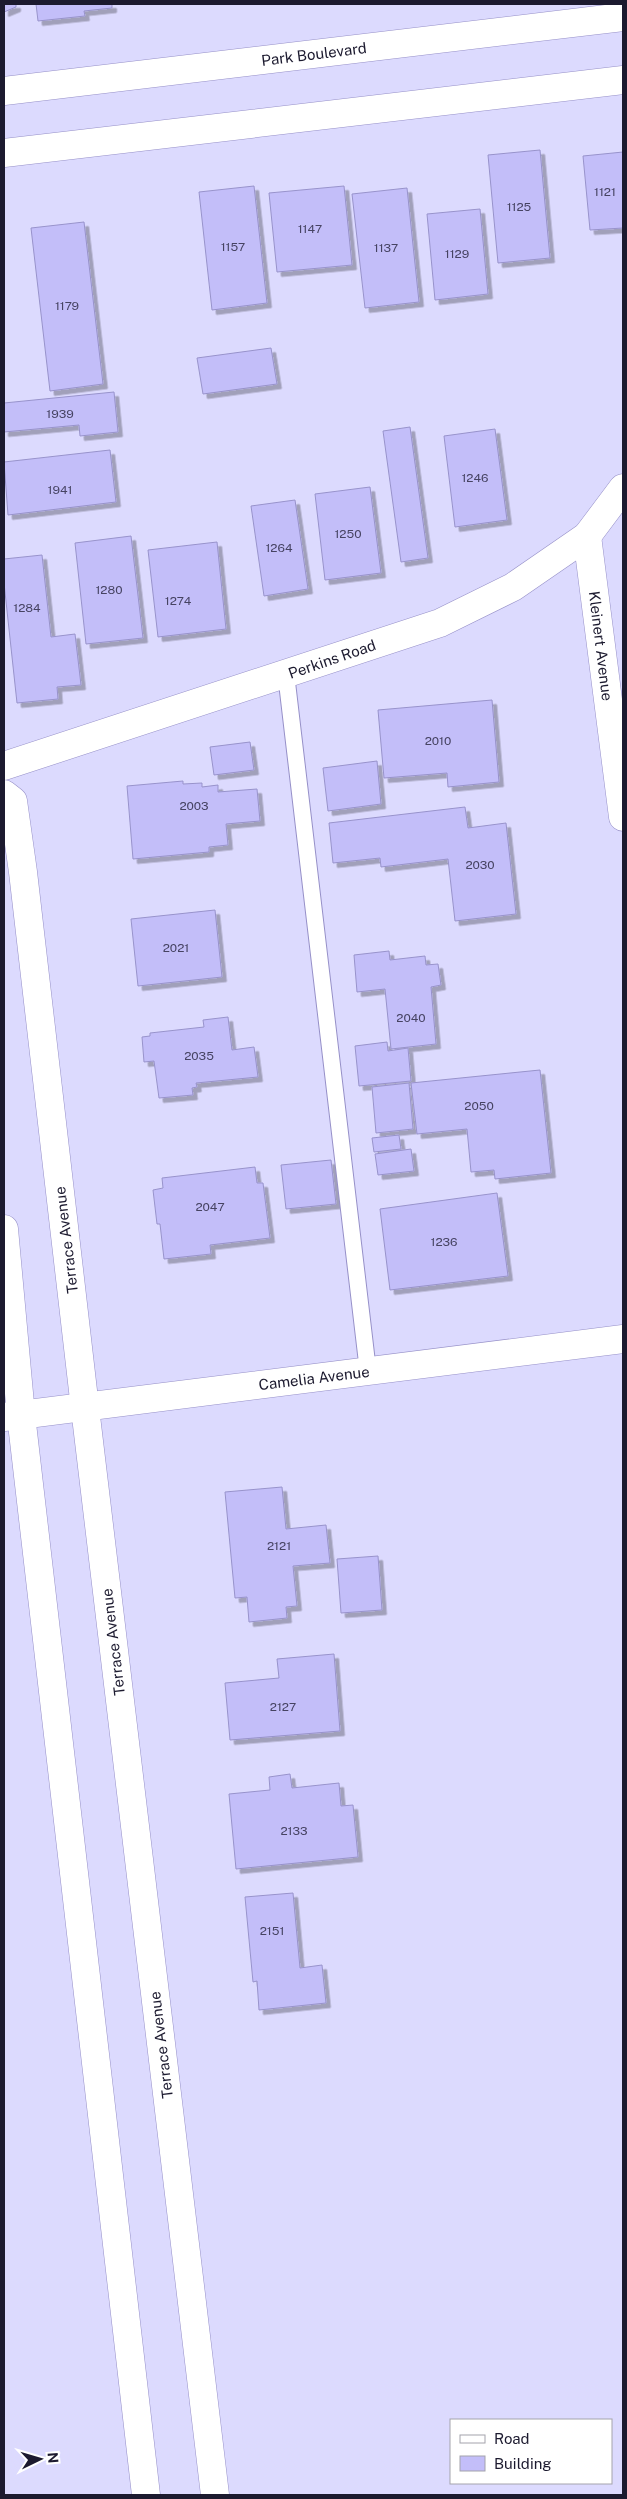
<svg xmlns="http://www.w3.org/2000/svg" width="627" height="2499" font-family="'Public Sans',sans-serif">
<defs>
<filter id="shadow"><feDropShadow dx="4.5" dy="4.5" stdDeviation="0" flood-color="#0004"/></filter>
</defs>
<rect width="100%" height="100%" fill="#dcdafe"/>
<!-- building -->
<g fill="#c3bef9" stroke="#9893cb" filter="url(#shadow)">
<polygon points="4,4 16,4 16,7 4,12"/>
<polygon points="36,4 112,4 112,8 84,11 85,16 38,21"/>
<polygon points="540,150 550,258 498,263 488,155"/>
<polygon points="623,152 623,228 590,230 583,156"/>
<polygon points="254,186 267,303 212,310 199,192"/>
<polygon points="344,186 352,265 277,272 269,193"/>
<polygon points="407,188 419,302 365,308 352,194"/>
<polygon points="480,209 488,294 435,300 427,214"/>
<polygon points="84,222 103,384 50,391 31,228"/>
<polygon points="271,348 277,384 203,394 197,358"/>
<polygon points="114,392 118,432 80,436 79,425 4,432 4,403"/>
<polygon points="410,427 428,558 401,562 383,431"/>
<polygon points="495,429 507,520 455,527 444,436"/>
<polygon points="110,450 116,502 8,515 4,462"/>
<polygon points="370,487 381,573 325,580 315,494"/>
<polygon points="295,500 308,589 264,596 251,506"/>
<polygon points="131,536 143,638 86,644 75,543"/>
<polygon points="217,542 226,629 158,637 148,550"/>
<polygon points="42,555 51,637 75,634 81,685 57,687 58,699 17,703 4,583 4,559"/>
<polygon points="492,700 499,782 448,787 447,773 384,778 378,710"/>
<polygon points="250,742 254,770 214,775 210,747"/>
<polygon points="377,761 381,804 328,811 323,768"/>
<polygon points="183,781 183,784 202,783 202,787 218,785 218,792 257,789 260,821 226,824 228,845 209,847 209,852 133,859 127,786"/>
<polygon points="465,807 468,828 506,823 516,914 455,921 448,859 381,867 380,858 333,863 329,823"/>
<polygon points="215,910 222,977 138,986 131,919"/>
<polygon points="389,951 390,960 425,956 426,965 438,964 441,985 431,987 436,1044 391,1049 385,989 357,992 354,955"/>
<polygon points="228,1017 232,1050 254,1047 258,1077 196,1083 197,1087 192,1088 193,1095 159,1098 154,1061 144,1062 142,1037 150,1036 150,1033 204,1027 203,1020"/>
<polygon points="387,1042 388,1051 408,1048 411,1081 359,1086 355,1046"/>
<polygon points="540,1070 551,1173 495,1179 494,1170 471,1172 467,1129 417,1134 411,1083"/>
<polygon points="409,1083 413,1129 376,1133 372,1087"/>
<polygon points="399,1135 401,1149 374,1152 372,1138"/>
<polygon points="411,1149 414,1171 378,1175 375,1154"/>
<polygon points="331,1160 336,1204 286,1209 281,1165"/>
<polygon points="255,1167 257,1183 263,1183 270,1238 210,1245 211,1254 164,1259 160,1224 157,1224 153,1190 163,1188 162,1178"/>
<polygon points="497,1193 508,1276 390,1290 380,1209"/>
<polygon points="282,1487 286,1529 326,1525 330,1563 293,1566 297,1606 286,1607 287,1618 249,1622 247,1597 235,1598 225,1492"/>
<polygon points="378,1556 382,1610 341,1613 337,1559"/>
<polygon points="334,1654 340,1731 230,1740 225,1683 279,1678 277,1659"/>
<polygon points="290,1774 292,1788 339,1783 341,1806 353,1805 358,1857 236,1869 229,1794 270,1790 269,1777"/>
<polygon points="293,1893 300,1968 322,1965 326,2003 259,2010 257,1981 253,1982 245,1897"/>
</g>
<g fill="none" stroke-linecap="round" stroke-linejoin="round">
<defs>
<polyline id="lane" points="286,674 368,1371"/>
<g id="street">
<polyline points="587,536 623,817"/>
<polyline points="4,794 13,801 23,872 85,1408 215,2495"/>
<polyline points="4,1229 21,1415 146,2495"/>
<polyline points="4,1417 623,1339"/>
</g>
<g id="secondary">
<polyline points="4,91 623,17"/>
<polyline points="4,153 623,80"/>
<polyline points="4,766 440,623 513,587 587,536 623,488"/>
</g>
</defs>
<!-- lane casing -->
<use href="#lane" stroke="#9690c8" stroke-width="18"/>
<!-- street casing -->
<use href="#street" stroke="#9690c8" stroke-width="29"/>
<!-- secondary casing -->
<use href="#secondary" stroke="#9690c8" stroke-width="29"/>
<!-- lane -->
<use href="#lane" stroke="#fff" stroke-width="16"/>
<!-- street -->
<use href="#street" stroke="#fff" stroke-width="28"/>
<!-- secondary -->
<use href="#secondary" stroke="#fff" stroke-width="28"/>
</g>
<g text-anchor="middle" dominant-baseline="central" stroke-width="4" stroke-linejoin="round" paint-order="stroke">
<!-- number labels -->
<g font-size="12" fill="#464362">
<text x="605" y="192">1121</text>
<text x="519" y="207">1125</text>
<text x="310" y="229">1147</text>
<text x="233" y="247">1157</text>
<text x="386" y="248">1137</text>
<text x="457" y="254">1129</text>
<text x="67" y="306">1179</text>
<text x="60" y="414">1939</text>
<text x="475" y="478">1246</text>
<text x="60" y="490">1941</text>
<text x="348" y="534">1250</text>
<text x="279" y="548">1264</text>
<text x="109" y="590">1280</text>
<text x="178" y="601">1274</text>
<text x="27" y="608">1284</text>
<text x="438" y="741">2010</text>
<text x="194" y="806">2003</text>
<text x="480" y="865">2030</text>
<text x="176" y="948">2021</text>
<text x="411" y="1018">2040</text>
<text x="199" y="1056">2035</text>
<text x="479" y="1106">2050</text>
<text x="210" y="1207">2047</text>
<text x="444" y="1242">1236</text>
<text x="279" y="1546">2121</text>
<text x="283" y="1707">2127</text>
<text x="294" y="1831">2133</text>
<text x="272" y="1931">2151</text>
</g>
<!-- street labels -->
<g font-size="15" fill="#1c1a2f" stroke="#fff">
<text transform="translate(314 54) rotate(-7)">Park Boulevard</text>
<text transform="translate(601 646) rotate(83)">Kleinert Avenue</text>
<text transform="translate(332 659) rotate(-19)">Perkins Road</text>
<text transform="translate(66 1240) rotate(-97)">Terrace Avenue</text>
<text transform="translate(314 1378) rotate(-7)">Camelia Avenue</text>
<text transform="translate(113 1642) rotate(-97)">Terrace Avenue</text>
<text transform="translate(161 2045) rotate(-97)">Terrace Avenue</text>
</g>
</g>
<!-- border -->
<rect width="627" height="2499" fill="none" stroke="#1c1a2f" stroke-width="10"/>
<!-- legend -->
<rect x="450" y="2419" width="162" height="65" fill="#ffffff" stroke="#a4a3ac"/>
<rect x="460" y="2435" width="25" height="8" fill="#ffffff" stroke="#a4a3ac"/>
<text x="494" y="2444" font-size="15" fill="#1c1a2f">Road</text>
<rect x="460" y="2456" width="25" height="15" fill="#c3bef9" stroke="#a4a3ac"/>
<text x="494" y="2469" font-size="15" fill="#1c1a2f">Building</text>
<!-- north arrow -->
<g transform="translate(40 2459) rotate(85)" stroke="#ffffff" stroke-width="4" paint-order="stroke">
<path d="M0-4L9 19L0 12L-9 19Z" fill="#1c1a2f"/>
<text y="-8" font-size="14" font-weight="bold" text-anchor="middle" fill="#1c1a2f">N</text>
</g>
</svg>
